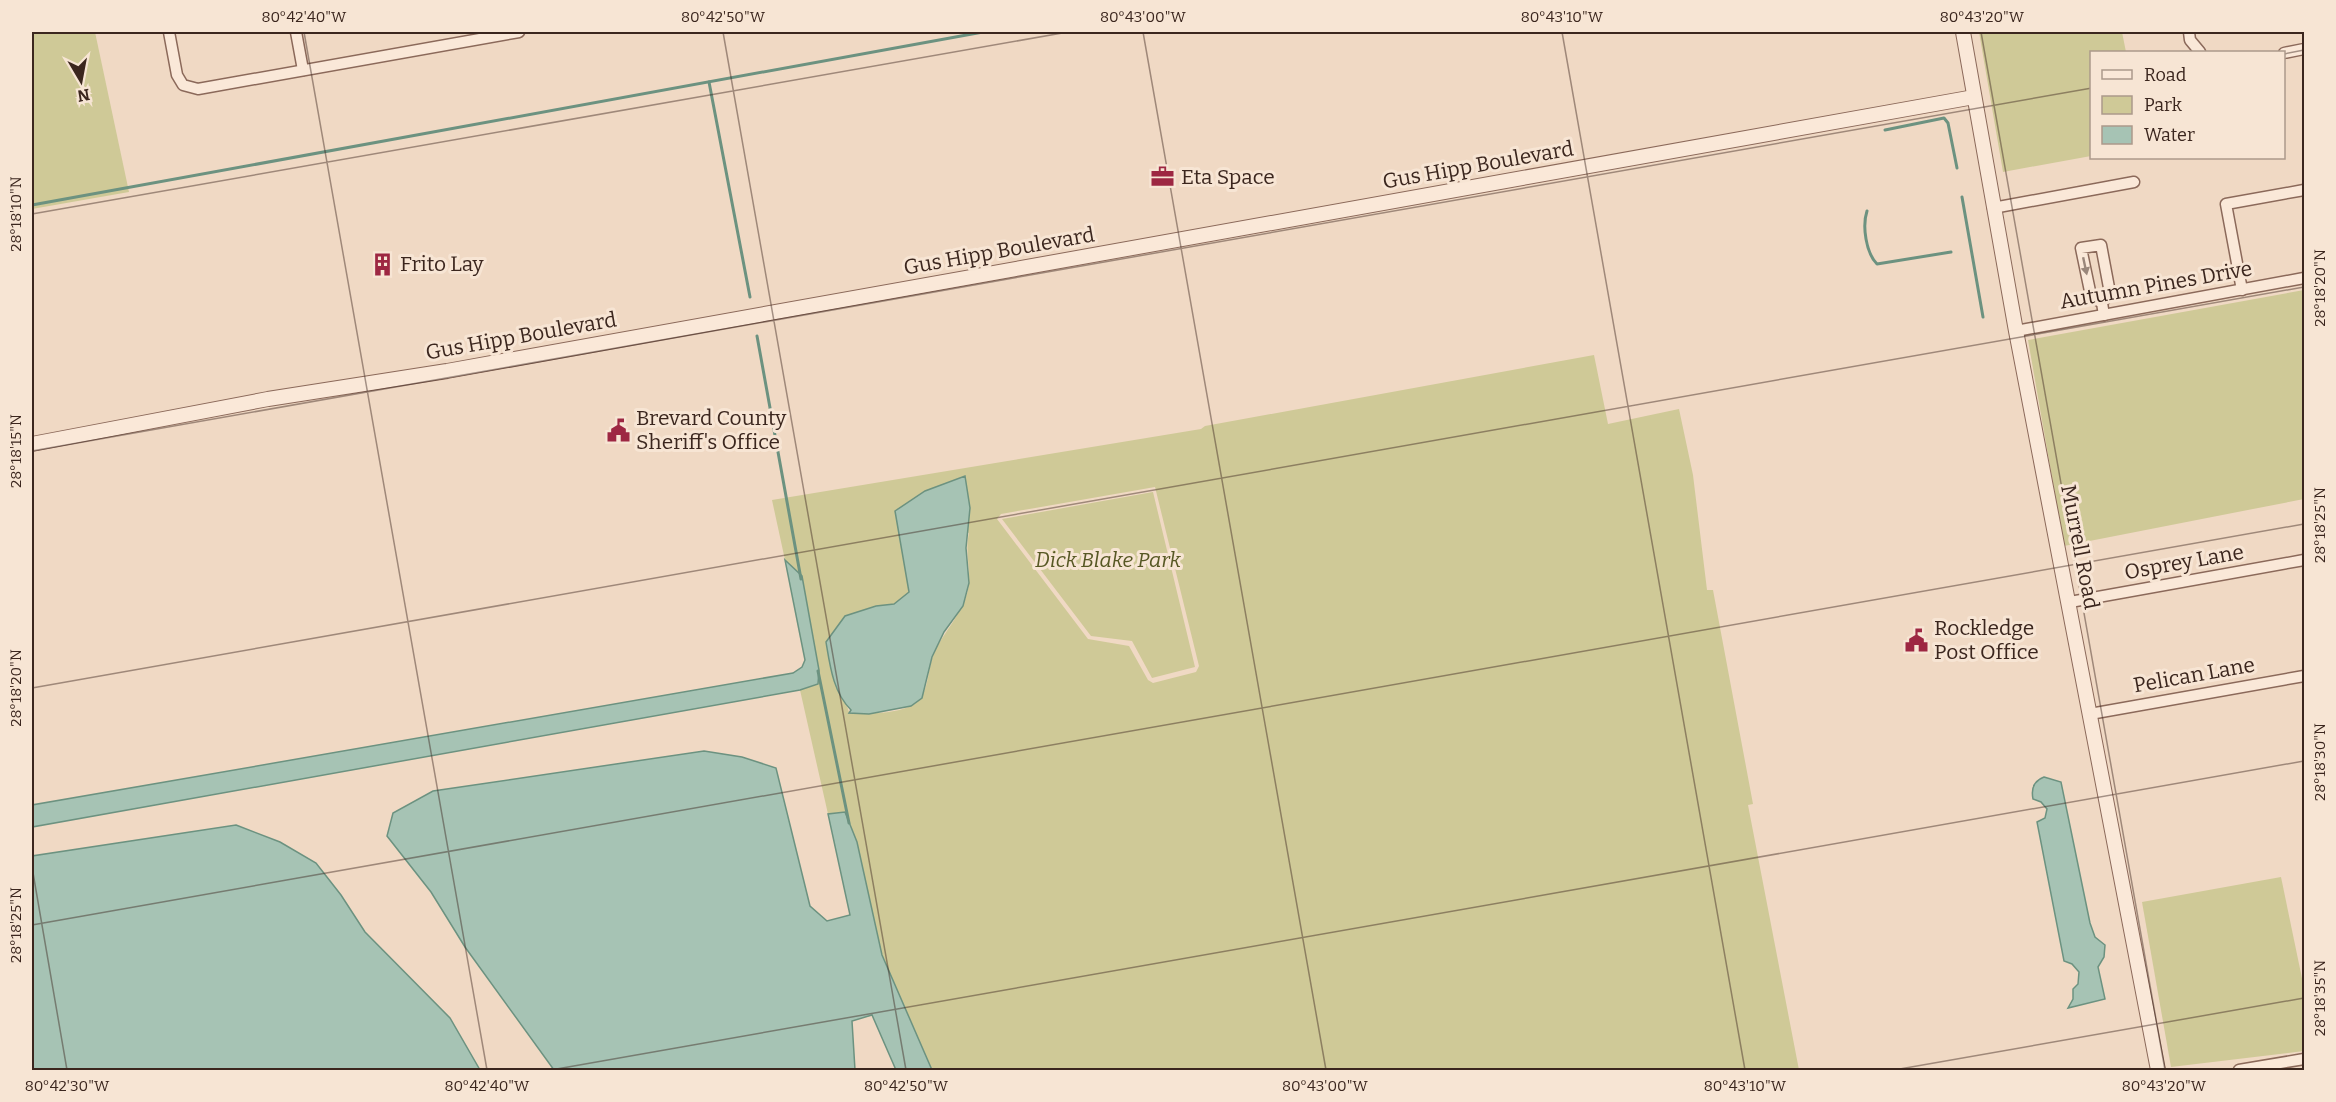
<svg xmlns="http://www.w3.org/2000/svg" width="2336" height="1102" font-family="Bitter,serif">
<rect width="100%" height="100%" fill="#f0d9c4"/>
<!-- green -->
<g fill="#cfc997" fill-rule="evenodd">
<polygon points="32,32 95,32 129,192 32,209"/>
<polygon points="1979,32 2122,32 2126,52 2092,52 2091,156 2003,172"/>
<polygon points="2304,290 2304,499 2064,546 2028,340"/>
<path d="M1594,355L1608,424L1679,409L1693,475L1707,590H1713L1753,804L1748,805L1799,1070H932L882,955L857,842L845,812L828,814L800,690L817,684L819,670L802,576L785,560L772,500L1201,429L1205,426ZM1155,487L1199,666L1196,672L1153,683L1148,680L1129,646L1088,639L997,519L1001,514ZM895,511L969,533C965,550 970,565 969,583C967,610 943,631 933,656C927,672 929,696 913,705C896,714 868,714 849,712L826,642L839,627L876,606L894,604L909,592Z"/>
<polygon points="1153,492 1195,667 1152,678 1132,641 1091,636 1002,519"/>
<polygon points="2281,877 2304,988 2304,1051 2171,1067 2142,902"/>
</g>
<!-- water -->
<g fill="#a6c3b4" stroke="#6c9280" stroke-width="1.5">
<path d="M965,476L970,508L966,548L969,583L963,606L944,632L932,657L922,698L911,706L869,714L849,713L851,710C833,692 830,666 826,642L845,616L876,606L894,604L909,592L895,511L925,491Z"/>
<polygon points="785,560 802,576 819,670 818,684 800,690 32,827 32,805 793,673 802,667 805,660"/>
<polygon points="704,751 742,757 776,768 810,906 827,921 850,915 828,814 845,812 857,842 882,955 932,1070 896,1070 872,1015 852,1021 855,1070 554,1070 465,947 431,892 387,836 393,813 433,791"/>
<path d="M2044,777L2061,782L2090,923L2095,937L2105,945L2104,957L2098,967L2105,999L2068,1008L2073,999V989L2078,984L2079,972L2072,964L2064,961L2037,822L2045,818L2047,809L2041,802L2033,799C2031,789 2033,781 2044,777Z"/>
<polygon points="236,825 280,842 316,863 341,895 365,932 450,1018 480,1070 32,1070 32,856"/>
</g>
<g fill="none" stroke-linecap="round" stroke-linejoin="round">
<!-- stream -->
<g stroke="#6c9280" stroke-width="3">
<polyline points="709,82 750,297"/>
<polyline points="1885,130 1944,118 1948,123 1957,168"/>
<polyline points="1962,197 1983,317"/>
<polyline points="32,205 983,32"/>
<path d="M1867,211C1862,226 1866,253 1877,264L1951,252"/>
<polyline points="757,336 801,579"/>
<polyline points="818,671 849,823"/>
</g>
<defs>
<g id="minor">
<polyline points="169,32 177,75 183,85 198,89 519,32"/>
<polyline points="296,32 303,70"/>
<polyline points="2189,32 2190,40 2200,52"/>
<polyline points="2284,53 2304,49"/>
<polyline points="1993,208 2134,182"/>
<polyline points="2242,290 2226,204 2304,190"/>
<polyline points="2102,303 2110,293 2101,245 2081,248 2091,296 2102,303 2104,315"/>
<polyline points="2016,331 2304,278"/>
<polyline points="2070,602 2304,560"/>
<polyline points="2090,714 2304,676"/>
<polyline points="2239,1070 2304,1059"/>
</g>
<g id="tertiary">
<polyline points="1963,32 2016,331 2158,1070"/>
<polyline points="32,444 268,399 447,371 1974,97"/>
</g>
</defs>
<!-- minor casing -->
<use href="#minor" stroke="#8b695a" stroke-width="13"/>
<!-- tertiary casing -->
<use href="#tertiary" stroke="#8b695a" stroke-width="16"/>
<!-- minor -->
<use href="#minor" stroke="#fae8d8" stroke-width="10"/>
<!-- tertiary -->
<use href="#tertiary" stroke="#fae8d8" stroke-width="14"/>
</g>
<!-- one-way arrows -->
<defs><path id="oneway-solid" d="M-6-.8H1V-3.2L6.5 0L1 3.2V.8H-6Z" transform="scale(1.5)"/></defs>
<use fill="#9a877b" href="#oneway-solid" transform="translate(2085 266) rotate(78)"/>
<!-- ticks -->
<path fill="none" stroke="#3b261e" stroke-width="1.5" stroke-opacity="0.45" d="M304,32L487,1070M723,32L906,1070M1143,32L1326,1070M1562,32L1745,1070M1981,32L2165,1070M2284,54L2304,50M32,214L1068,32M32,451L2092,88M32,688L2304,287M32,867L67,1070M32,925L2304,524M551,1070L2304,761M1894,1070L2304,998"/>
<!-- icons -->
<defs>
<symbol id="office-bare" viewBox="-9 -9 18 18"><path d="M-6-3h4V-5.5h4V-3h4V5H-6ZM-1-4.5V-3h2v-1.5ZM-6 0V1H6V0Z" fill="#9d2742" stroke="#f7e5d4" stroke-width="2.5" paint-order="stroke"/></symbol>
<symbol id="building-bare" viewBox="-9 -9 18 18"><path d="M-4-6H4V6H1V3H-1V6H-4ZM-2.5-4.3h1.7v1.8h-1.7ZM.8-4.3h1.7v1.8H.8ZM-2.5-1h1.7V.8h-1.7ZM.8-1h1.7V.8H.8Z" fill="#9d2742" stroke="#f7e5d4" stroke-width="2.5" paint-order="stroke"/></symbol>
<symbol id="civic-bare" viewBox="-9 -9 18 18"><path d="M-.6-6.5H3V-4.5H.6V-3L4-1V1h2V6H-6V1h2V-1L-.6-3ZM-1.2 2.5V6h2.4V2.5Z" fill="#9d2742" stroke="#f7e5d4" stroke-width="2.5" paint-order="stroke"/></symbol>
</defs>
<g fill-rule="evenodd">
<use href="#office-bare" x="1146" y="160" width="33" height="33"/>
<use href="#building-bare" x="366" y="248" width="33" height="33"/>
<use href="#civic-bare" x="602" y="414" width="33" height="33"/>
<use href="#civic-bare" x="1900" y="624" width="33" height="33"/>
</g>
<g text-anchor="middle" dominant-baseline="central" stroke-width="6" stroke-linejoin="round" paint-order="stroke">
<!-- street labels -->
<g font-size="21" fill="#3b261e" stroke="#f7e5d4">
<text transform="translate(1478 165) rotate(-10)">Gus Hipp Boulevard</text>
<text transform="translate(999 251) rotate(-10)">Gus Hipp Boulevard</text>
<text transform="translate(2156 285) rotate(-10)">Autumn Pines Drive</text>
<text transform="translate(521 336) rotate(-10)">Gus Hipp Boulevard</text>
<text transform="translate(2080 547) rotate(79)">Murrell Road</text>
<text transform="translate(2184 562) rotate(-10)">Osprey Lane</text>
<text transform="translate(2194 675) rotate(-10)">Pelican Lane</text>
</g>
<!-- poi labels -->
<g font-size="21" fill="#3b261e" stroke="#f7e5d4" text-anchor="start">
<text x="1181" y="177">Eta Space</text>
<text x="400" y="264">Frito Lay</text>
<text x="636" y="418">Brevard County<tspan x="636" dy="24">Sheriff's Office</tspan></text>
<text x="1934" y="628">Rockledge<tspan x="1934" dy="24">Post Office</tspan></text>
</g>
<!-- park labels -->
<g font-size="21" font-style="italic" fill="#575824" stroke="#f7e5d4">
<text x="1108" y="560">Dick Blake Park</text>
</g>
</g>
<!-- border -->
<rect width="2336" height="1102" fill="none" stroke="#f7e5d4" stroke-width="66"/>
<!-- legend -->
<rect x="2090" y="51" width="195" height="108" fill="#f7e5d4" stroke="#ac998b" stroke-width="1.5"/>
<rect x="2102" y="70" width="30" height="9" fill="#fae8d8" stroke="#ac998b" stroke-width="1.5"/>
<text x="2144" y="81" font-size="18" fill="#3b261e">Road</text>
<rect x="2102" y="96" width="30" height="18" fill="#cfc997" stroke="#ac998b" stroke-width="1.5"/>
<text x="2144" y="111" font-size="18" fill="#3b261e">Park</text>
<rect x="2102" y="126" width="30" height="18" fill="#a6c3b4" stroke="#ac998b" stroke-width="1.5"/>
<text x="2144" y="141" font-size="18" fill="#3b261e">Water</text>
<!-- north arrow -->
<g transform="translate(81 81) rotate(170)" stroke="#f7e5d4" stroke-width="4.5" paint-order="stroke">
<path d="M0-4.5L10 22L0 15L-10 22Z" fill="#3b261e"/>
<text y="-9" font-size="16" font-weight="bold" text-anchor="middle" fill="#3b261e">N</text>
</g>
<rect x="33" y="33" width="2270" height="1036" fill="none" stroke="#3b261e" stroke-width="2"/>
<g font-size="15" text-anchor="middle" fill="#3b261e">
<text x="304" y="22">80°42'40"W</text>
<text x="723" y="22">80°42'50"W</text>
<text x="1143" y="22">80°43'00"W</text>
<text x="1562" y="22">80°43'10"W</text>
<text x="1982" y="22">80°43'20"W</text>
<text transform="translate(16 214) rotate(-90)" y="5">28°18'10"N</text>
<text transform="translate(2320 288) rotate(-90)" y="5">28°18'20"N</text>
<text transform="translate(16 451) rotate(-90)" y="5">28°18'15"N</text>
<text transform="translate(2320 525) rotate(-90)" y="5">28°18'25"N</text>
<text transform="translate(16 688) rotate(-90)" y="5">28°18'20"N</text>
<text transform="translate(2320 762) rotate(-90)" y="5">28°18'30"N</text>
<text transform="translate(16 925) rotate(-90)" y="5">28°18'25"N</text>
<text transform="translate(2320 998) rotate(-90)" y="5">28°18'35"N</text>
<text x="67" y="1091">80°42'30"W</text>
<text x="487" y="1091">80°42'40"W</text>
<text x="906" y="1091">80°42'50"W</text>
<text x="1325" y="1091">80°43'00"W</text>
<text x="1745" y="1091">80°43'10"W</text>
<text x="2164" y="1091">80°43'20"W</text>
</g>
</svg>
